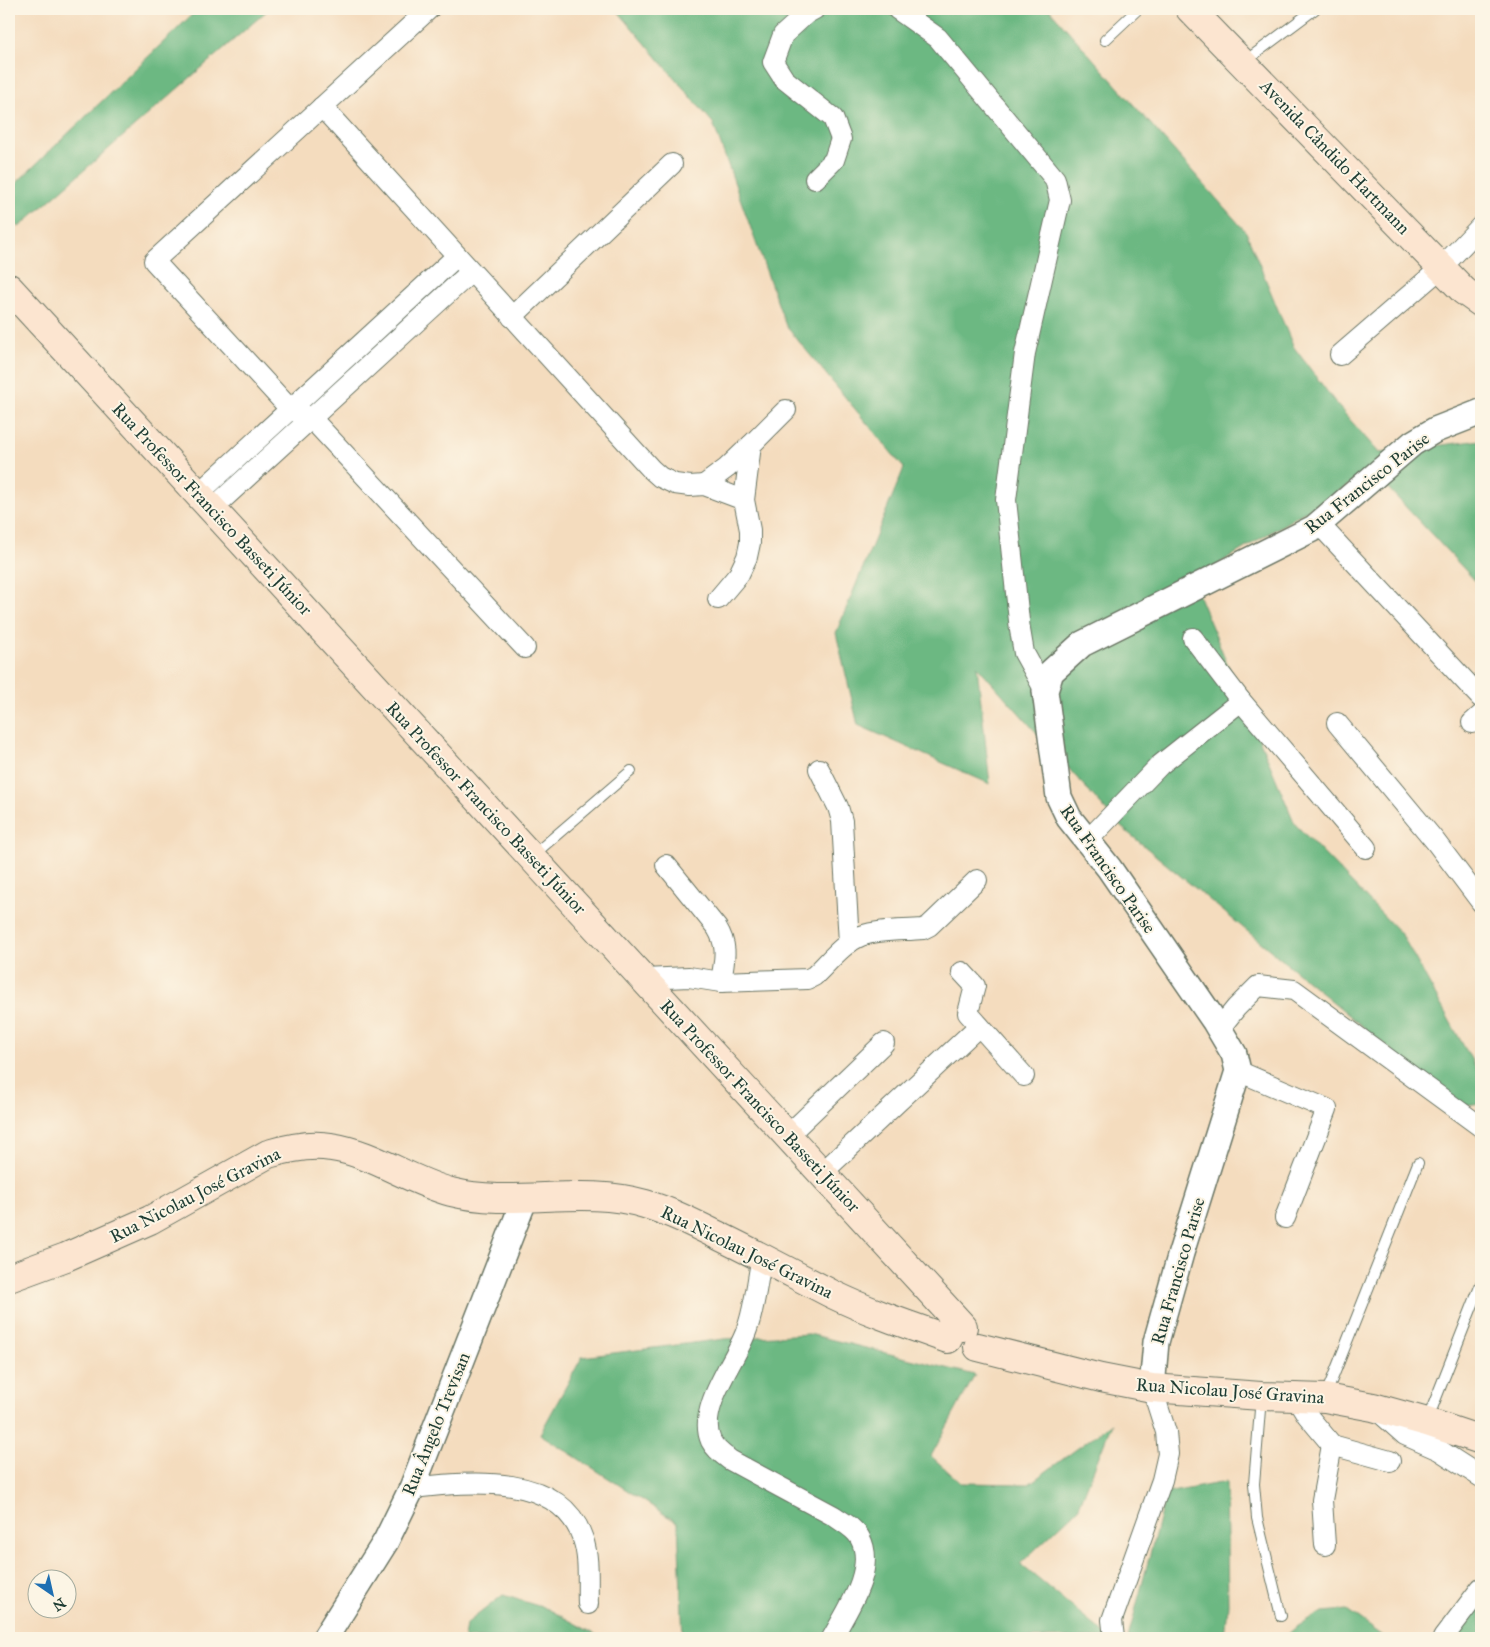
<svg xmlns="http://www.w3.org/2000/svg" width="1490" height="1647" font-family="'IM FELL Great Primer',serif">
<rect width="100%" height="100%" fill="#fcf5e5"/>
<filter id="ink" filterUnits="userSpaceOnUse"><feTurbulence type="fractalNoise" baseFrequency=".02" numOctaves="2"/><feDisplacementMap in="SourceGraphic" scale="10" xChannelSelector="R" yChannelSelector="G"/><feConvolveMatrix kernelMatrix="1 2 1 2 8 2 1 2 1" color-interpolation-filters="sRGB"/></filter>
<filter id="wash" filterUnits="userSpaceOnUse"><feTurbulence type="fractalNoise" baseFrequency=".0096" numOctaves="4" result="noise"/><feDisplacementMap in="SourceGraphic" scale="20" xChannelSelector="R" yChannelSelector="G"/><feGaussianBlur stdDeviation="1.12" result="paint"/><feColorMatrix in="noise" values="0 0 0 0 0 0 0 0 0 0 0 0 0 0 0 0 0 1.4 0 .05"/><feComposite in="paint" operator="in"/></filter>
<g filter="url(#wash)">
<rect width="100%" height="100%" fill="#f4dcbe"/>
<!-- forest -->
<g fill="#6cb882" stroke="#467a5b">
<polygon points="198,9 269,9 19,227 9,218 9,190"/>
<polygon points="616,9 1049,9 1246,232 1293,346 1338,406 1379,453 1481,440 1481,587 1372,471 1192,580 1295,824 1402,935 1481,1077 1481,1103 1459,1106 1120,826 977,666 990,784 858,725 836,633 904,468 786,326 713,123"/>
<polygon points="809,1334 975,1375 931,1456 961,1483 1029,1484 1112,1423 1078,1509 1020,1564 1110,1638 683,1638 678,1523 540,1434 582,1357 724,1339"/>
<polygon points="1226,1482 1228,1604 1225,1638 1128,1638 1166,1493"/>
<polygon points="503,1595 548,1609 602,1638 464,1638 466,1624"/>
<polygon points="1481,1603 1481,1638 1452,1638"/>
<polygon points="1347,1610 1386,1638 1284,1638 1295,1628 1322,1612"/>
</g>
</g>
<g filter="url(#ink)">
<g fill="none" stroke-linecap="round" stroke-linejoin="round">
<defs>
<g id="service">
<polyline points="1105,40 1138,9"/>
<polyline points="1244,62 1315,9"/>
<polyline points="532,856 631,771"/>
<polyline points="1261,1397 1254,1484 1257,1518 1281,1616"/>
<polyline points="1325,1397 1418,1163"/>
<polyline points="1427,1421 1481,1284"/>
</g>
<g id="minor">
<polyline points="429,9 154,261 290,409 311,418 525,648"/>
<polyline points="815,9 806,14 783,35 773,62 784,79 833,118 841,139 834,160 815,179"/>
<polyline points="897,9 938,38 1055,179 1060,200 1025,353 1006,500 1020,630 1024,653 1045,691"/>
<polyline points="322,107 651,469 660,477 675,484 690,486 704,485 744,500"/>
<polyline points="512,317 672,164"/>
<polyline points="1340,355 1442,267 1481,226"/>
<polyline points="704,485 727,468 751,445"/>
<polyline points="198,494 457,256"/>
<polyline points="212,509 471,272"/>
<polyline points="1319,524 1481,698"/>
<polyline points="718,599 739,574 747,557 750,543 750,530 744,500 751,445 786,410"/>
<polyline points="1193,638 1241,701 1366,848"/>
<polyline points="1337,723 1435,841 1481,902"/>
<polyline points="1472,723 1481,715"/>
<polyline points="819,769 838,807 842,821 849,943"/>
<polyline points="1087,841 1160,765 1241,701"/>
<path d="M666,865L717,928C729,948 724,960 721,982"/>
<polyline points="962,972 975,986 968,1013 1024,1076"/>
<path d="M644,979L689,977L721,982L808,979L814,976C828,963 843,943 861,936C880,929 904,931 923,929L929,926L977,880"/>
<polyline points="1219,1029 1236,1008 1258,986 1294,990 1481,1127"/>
<polyline points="1238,1071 1327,1109 1285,1218"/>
<polyline points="787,1136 884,1043"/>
<polyline points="822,1173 979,1026"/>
<path d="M762,1257C757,1281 755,1307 747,1329C737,1360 696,1408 711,1441C715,1449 723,1455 730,1460L834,1516C842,1522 855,1528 860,1538C877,1569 846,1612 832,1638"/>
<polyline points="1296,1397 1307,1415 1332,1445"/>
<polyline points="1377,1410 1405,1435 1439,1450 1481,1477"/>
<path d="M412,1488C468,1482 560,1471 583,1539C590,1559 587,1583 588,1604"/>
<polyline points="1325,1545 1322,1500 1332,1445 1390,1461"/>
<polyline points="1114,1638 1112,1620 1162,1480 1168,1454 1166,1432 1152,1388"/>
<polyline points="1443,1638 1481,1588"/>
</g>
<g id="tertiary">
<polyline points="1152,1388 1156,1342 1181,1253 1238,1071 1234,1054 1215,1022 1109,868 1069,818 1059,797 1045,691 1051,672 1082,644 1314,528 1413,443 1435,430 1481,412"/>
<polyline points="325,1638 386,1541 412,1488 525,1198"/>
</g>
<g id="secondary">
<polyline points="1190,9 1464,291 1481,303"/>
<polyline points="9,288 963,1327"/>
<path d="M9,1278L66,1257L150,1220L268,1154C288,1148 310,1143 331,1147C373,1153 409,1181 451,1192C515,1208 581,1185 645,1204C672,1212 697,1225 721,1237C758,1255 795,1275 832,1294C869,1312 908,1325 948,1339"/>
<polyline points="978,1347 1101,1378 1152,1388 1261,1396 1325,1398 1373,1407 1427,1422 1481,1440"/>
</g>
</defs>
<!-- service casing -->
<use href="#service" stroke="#6a7564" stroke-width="12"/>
<!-- minor casing -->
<use href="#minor" stroke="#6a7564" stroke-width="22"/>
<!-- tertiary casing -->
<use href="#tertiary" stroke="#6a7564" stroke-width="28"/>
<!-- secondary casing -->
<use href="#secondary" stroke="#6a7564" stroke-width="30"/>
<!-- service -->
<use href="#service" stroke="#fff" stroke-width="10"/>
<!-- minor -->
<use href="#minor" stroke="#fff" stroke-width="20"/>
<!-- tertiary -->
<use href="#tertiary" stroke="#fff" stroke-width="25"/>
<!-- secondary -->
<use href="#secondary" stroke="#fce5d0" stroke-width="28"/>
</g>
</g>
<g text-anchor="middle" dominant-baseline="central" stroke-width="4" stroke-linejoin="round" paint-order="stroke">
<!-- street labels -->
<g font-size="18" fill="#1f3d34" stroke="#fcf5e5">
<text transform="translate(1335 157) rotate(46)">Avenida Cândido Hartmann</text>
<text transform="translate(1367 483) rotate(-38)">Rua Francisco Parise</text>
<text transform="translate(212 509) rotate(47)">Rua Professor Francisco Basseti Júnior</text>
<text transform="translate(486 808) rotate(47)">Rua Professor Francisco Basseti Júnior</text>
<text transform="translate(1108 869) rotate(55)">Rua Francisco Parise</text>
<text transform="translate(760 1106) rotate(47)">Rua Professor Francisco Basseti Júnior</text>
<text transform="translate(195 1195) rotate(-27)">Rua Nicolau José Gravina</text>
<text transform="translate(747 1252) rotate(26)">Rua Nicolau José Gravina</text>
<text transform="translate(1178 1271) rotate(-74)">Rua Francisco Parise</text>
<text transform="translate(1230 1391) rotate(4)">Rua Nicolau José Gravina</text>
<text transform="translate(436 1424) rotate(-68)">Rua Ângelo Trevisan</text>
</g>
</g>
<!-- margin -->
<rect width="1490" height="1647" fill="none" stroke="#fcf5e5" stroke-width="30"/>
<!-- north arrow -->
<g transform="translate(52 1594) rotate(146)"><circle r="24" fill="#fcf5e5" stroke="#a4ab9e"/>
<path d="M0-4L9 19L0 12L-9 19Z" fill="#1f6fb2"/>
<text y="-8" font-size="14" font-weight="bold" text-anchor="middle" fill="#1f3d34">N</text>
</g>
</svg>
